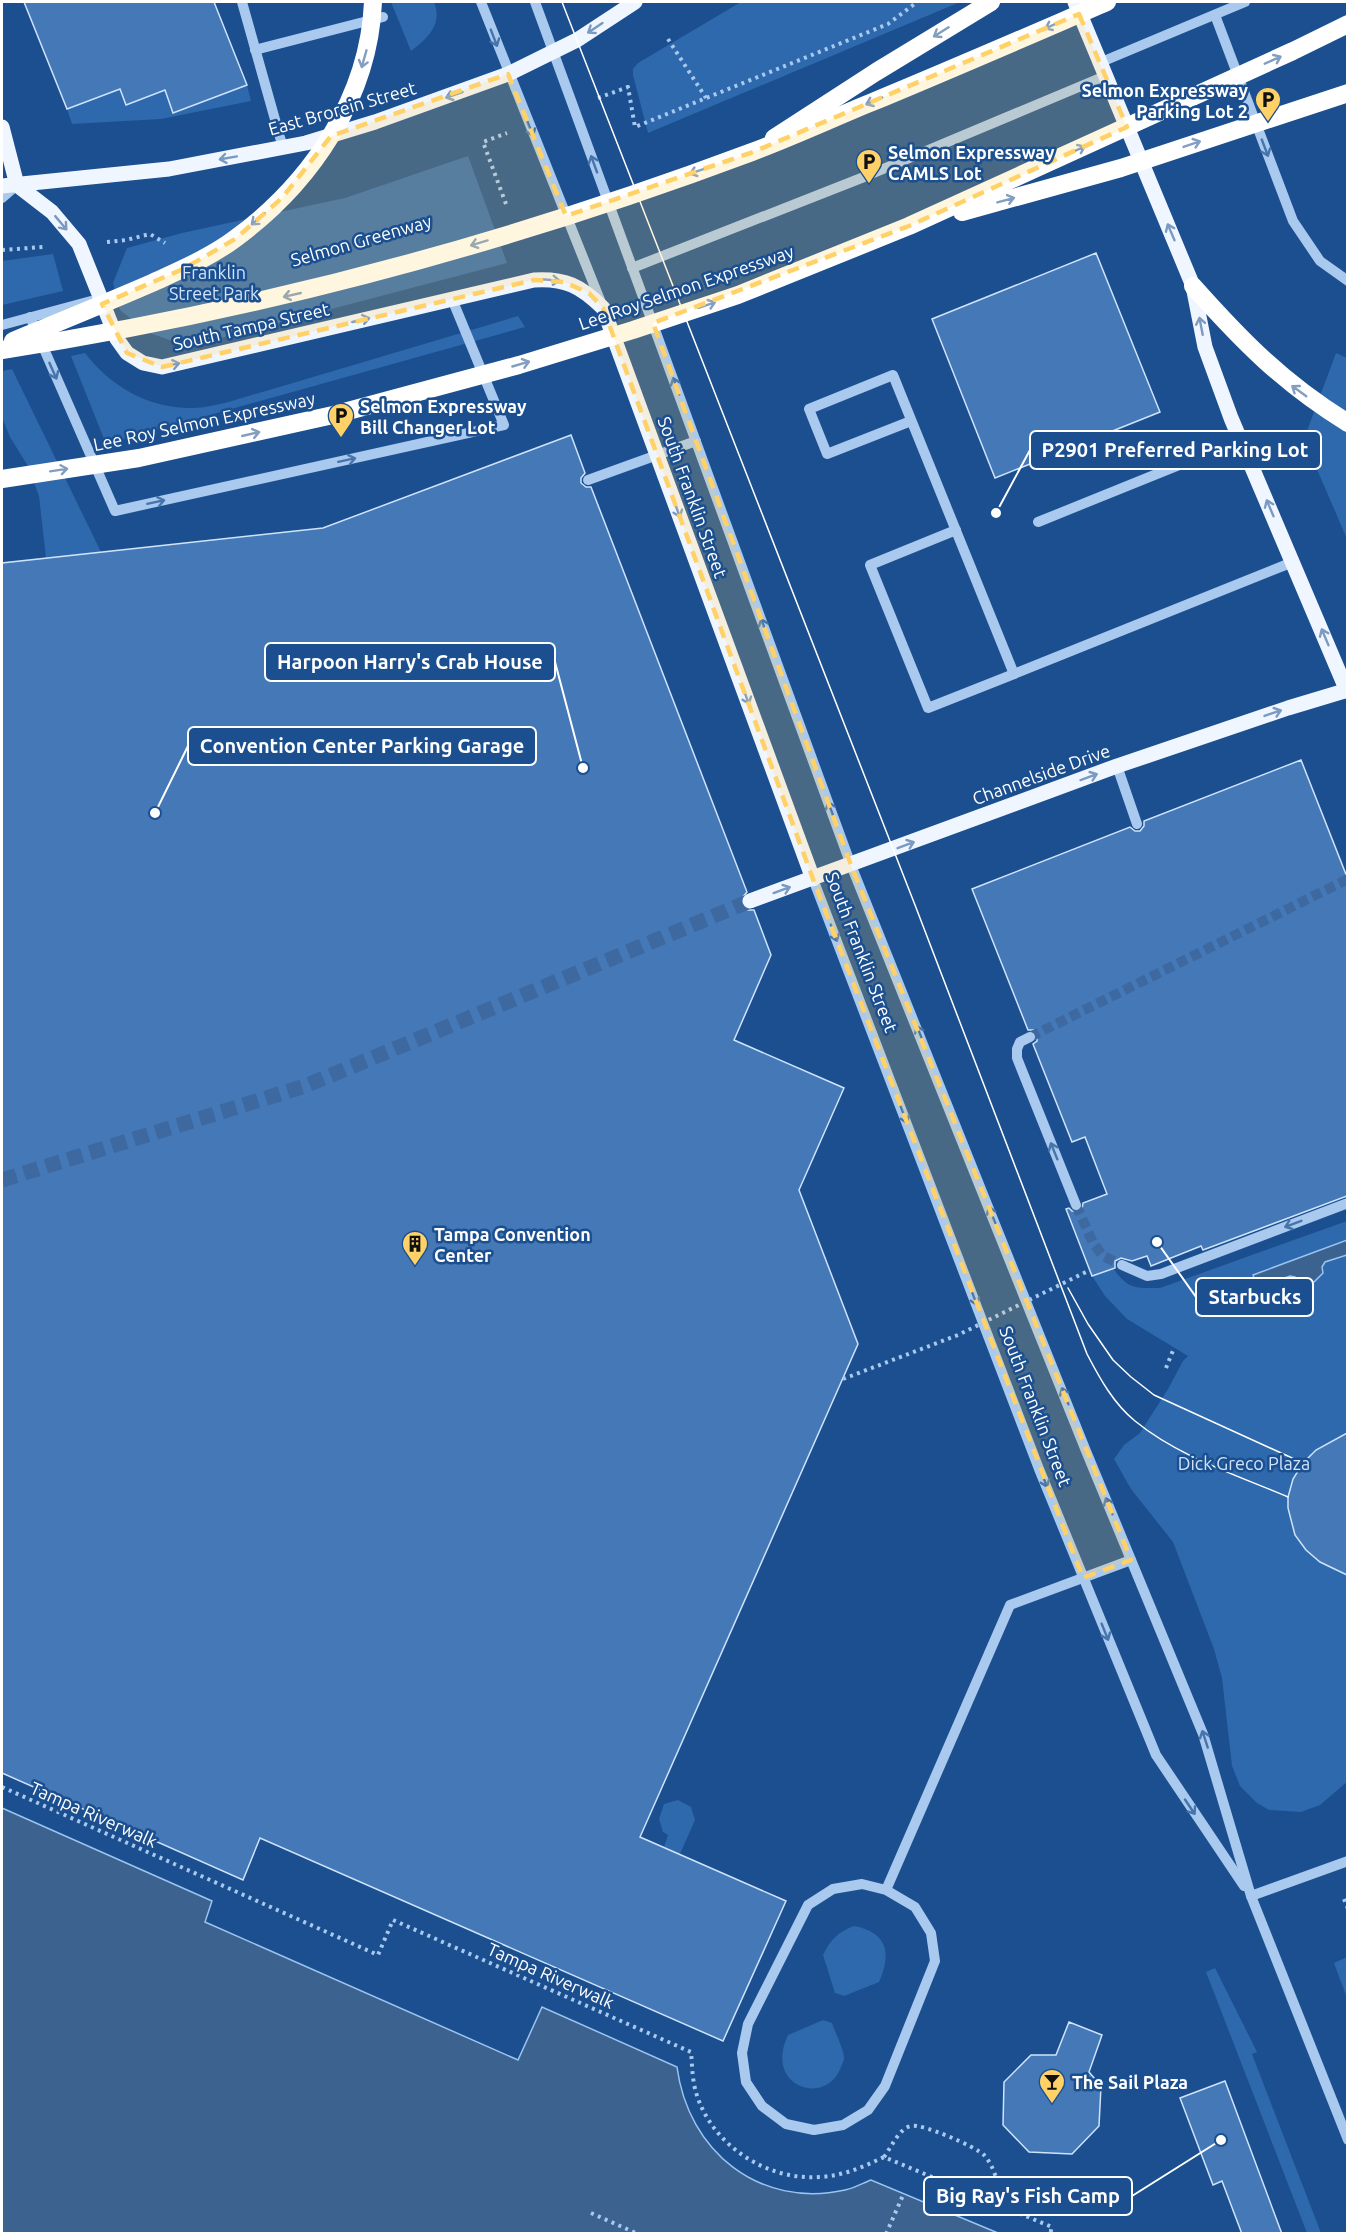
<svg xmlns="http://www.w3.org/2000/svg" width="1349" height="2235" font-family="Ubuntu,sans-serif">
<rect width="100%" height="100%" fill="#1b4f8f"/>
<!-- green -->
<g fill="#2e69ad">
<path d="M391,2H434C443,24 428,38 411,51Z"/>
<polygon points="741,2 960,2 648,133 633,75 633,69 638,63"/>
<polygon points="247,85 251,101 161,119 72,124 67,109 120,89 126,105 165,90 174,113"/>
<polygon points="468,156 507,263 221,338 178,343 147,332 120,310 113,283 127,248 182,233 345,198"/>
<polygon points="53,254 63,291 2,305 2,261"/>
<path d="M518,316L525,327L106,444L71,356L85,353C111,387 150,409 193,408C203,408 214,405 225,403Z"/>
<polygon points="1336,353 1347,358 1347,539 1304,439"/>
<polygon points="12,369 101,552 46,558 39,496 28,466 10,437 2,417 2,371"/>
<path d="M1347,1221L1348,1781L1320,1805L1301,1812L1269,1810L1257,1803L1240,1786L1232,1766L1222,1678L1214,1649L1173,1542L1131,1489L1114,1459L1124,1445L1140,1433L1168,1389L1183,1361L1188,1356L1127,1319L1105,1296L1092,1276L1113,1268C1128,1290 1136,1288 1160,1288Z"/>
<polygon points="678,1800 691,1807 695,1820 680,1854 664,1847 668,1835 663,1832 659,1819 664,1804"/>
<path d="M854,1926C887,1932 892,1953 879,1982L844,1996L835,1993L823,1955C830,1940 838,1932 854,1926Z"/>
<polygon points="1347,1957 1347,1998 1334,1963"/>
<polygon points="1215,1968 1257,2052 1252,2054 1321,2233 1307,2233 1206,1972"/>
<path d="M823,2020L832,2023C835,2032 844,2050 844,2058C844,2061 842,2064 841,2067C827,2107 763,2088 788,2035Z"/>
</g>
<!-- water -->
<g fill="#3c6290" stroke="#9cc4f0" stroke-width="1.5">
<polygon points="1347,1240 1347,1255 1325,1262 1322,1267 1323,1273 1314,1282 1300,1282 1295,1277 1290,1276 1258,1288 1253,1275"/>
<path d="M2,1808L212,1901L205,1922L518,2060L542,2007L677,2067C688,2151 759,2209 845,2190C854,2188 863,2183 871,2180L998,2233H2Z"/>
</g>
<!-- building -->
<g fill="#4478b7" stroke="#cfe3fa" stroke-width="1.5">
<polygon points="24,2 214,2 247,85 173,113 165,90 126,105 120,89 67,109"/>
<polygon points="1096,253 1160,412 995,478 932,319"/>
<polygon points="571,435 585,473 581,478 581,483 586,487 591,487 747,892 741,899 741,905 748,910 754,910 771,955 734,1040 844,1088 799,1190 858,1344 640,1837 786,1901 723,2041 260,1838 243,1880 2,1773 2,563 323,528"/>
<polygon points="1301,760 1347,877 1347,1196 1203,1250 1201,1246 1151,1266 1147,1256 1132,1261 1121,1258 1115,1261 1115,1268 1092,1276 1066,1209 1069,1208 1072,1211 1078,1212 1082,1209 1083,1203 1107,1194 1085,1137 1072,1142 1033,1044 1037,1041 1037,1034 1034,1030 1028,1030 972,889 1130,827 1135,831 1140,831 1144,826 1144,821"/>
<polygon points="1347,1433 1347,1575 1320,1562 1306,1550 1295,1535 1288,1508 1288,1497 1293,1479 1303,1463 1316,1450"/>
<polygon points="1069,2022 1102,2035 1089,2072 1101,2086 1099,2126 1072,2154 1029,2152 1003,2125 1004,2082 1031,2055 1056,2055"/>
<polygon points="1225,2081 1282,2234 1242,2234 1222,2181 1213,2185 1180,2098"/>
</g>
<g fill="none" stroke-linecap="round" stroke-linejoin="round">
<!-- minor-tunnel -->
<g stroke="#3d69a0" stroke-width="10" stroke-dasharray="10 5" stroke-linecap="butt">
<polyline points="1030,1037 1348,879"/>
<polyline points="1076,1205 1093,1243 1103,1256 1122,1265"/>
</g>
<!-- major-tunnel -->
<polyline stroke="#3d69a0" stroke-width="15" stroke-dasharray="15 8" stroke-linecap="butt" points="2,1180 305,1086 750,901"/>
<!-- path -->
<g stroke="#a9c9ee" stroke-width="4" stroke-dasharray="3 4.5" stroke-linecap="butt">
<polyline points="668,39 706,98"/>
<polyline points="598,98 628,87 635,127 888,24 917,2"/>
<polyline points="506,204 483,142 507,133"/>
<polyline points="107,242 126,240 150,234 165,243"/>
<polyline points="2,250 43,247"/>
<polyline points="1166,1368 1174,1348"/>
<path d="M2,1787L378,1955L393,1920L691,2052C692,2062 692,2073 694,2084C705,2140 763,2181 819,2177C843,2176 863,2167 884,2157L1052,2227L1050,2234"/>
<polyline points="1344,1899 1348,1909"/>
<path d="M884,2157C891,2148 899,2128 911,2126C922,2123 976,2147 984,2155C995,2166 1001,2194 1005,2208"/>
<polyline points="591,2213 638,2234"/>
<polyline points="886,2234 904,2193"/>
</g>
<!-- minor -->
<g stroke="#a9c9ee" stroke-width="10">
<polyline points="242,2 283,148"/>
<polyline points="481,2 602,305"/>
<polyline points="535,2 851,865 1086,1451 1203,1734 1251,1896 1348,2140"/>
<polyline points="1215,15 1293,221 1320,261 1348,281"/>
<polyline points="255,50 383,17"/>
<polyline points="1099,63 1245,2"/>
<polyline points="2,198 17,185"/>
<polyline points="632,268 864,177 1105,76"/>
<polyline points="30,317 115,511 504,425 452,299"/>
<polyline points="2,325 91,301"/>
<polyline points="911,421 827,454 809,409 893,375 1014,674 1293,562"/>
<polyline points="588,480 696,441"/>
<polyline points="1038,522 1241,440"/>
<polyline points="956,530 870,565 928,708 1014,674"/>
<polyline points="1117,766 1137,824"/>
<polyline points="813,879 1039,1469 1156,1755 1244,1886"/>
<polyline points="1030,1037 1020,1042 1017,1049 1017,1058 1076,1205"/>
<polyline points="1122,1265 1147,1276 1161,1274 1348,1203"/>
<polyline points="886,1890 915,1907 931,1933 935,1961 885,2086 868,2110 843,2125 814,2130 786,2124 762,2106 746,2082 742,2053 748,2024 808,1905 833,1889 862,1884 886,1890 1010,1605 1131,1560"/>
<polyline points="1251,1896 1348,1861"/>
</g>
<!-- major -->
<g stroke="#f0f6ff" stroke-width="15">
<polyline points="1075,2 1193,286 1205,347 1231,418 1347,691"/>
<path d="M2,127L17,185L52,212L79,244L117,339L127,353L143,363L162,367L534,280C565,278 581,286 603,308L813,879"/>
<polyline points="2,186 169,169 306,143 375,122 508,74 577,40 635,2"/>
<polyline points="750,901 1117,766 1288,708 1348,690"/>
</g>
<!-- highway -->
<g stroke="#fff" stroke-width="18">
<polyline points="774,138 876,72 991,2"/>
<path d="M1193,286C1242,341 1284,384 1348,423"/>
</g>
<!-- tram -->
<g stroke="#fff" stroke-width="1.5">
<path d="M562,2L915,905L1087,1354C1100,1379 1114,1404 1135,1421C1179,1457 1237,1475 1288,1497"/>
<polyline points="1068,1288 1088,1324 1113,1360 1131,1377 1154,1395 1303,1463"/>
</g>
<!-- path-bridge -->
<polyline stroke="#a9c9ee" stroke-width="4" stroke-dasharray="3 4.5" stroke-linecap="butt" points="843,1379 958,1335 1090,1270"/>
<!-- highway-bridge -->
<g stroke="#fff" stroke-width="18">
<polyline points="962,212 1121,168 1348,93"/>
<path d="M13,341C59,322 106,303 152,283C180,270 211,257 236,238C312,182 369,97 373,2"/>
<path d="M2,350C258,311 509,243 752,152C792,137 831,119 870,103C950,70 1028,36 1107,2"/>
<polyline points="2,479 139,458 333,415 519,365 633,330 738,295 909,226 1293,51 1348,24"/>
</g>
</g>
<!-- one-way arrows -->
<defs><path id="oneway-shaft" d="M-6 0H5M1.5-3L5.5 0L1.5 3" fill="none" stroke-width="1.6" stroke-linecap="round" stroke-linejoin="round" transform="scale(1.5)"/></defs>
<g stroke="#829ec1">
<use href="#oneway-shaft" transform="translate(1053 25) rotate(156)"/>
<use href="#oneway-shaft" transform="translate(941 32) rotate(148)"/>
<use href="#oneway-shaft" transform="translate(364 59) rotate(106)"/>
<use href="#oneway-shaft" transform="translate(1273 60) rotate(-24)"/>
<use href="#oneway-shaft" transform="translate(874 101) rotate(157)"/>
<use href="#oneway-shaft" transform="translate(1192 144) rotate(-19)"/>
<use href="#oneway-shaft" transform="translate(1077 150) rotate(-24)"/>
<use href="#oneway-shaft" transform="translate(698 171) rotate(161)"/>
<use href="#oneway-shaft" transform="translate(1006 200) rotate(-15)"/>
<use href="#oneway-shaft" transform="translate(258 219) rotate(139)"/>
<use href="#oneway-shaft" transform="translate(479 243) rotate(163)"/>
<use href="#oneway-shaft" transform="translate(292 295) rotate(167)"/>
<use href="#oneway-shaft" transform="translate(707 305) rotate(-19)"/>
<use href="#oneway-shaft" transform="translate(521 364) rotate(-16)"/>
<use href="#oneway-shaft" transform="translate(1299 391) rotate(-144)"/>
<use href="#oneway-shaft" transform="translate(251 434) rotate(-13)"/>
<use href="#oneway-shaft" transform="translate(59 470) rotate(-9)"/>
</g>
<g stroke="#7b9ac1">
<use href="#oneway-shaft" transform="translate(595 28) rotate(146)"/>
<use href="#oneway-shaft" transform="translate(454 95) rotate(161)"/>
<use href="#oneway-shaft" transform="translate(228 158) rotate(170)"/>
<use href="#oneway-shaft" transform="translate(61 223) rotate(50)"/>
<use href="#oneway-shaft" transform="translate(1171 232) rotate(-113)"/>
<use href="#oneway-shaft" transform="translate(551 280) rotate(5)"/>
<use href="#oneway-shaft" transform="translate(361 320) rotate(-13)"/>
<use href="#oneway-shaft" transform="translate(1201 326) rotate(-101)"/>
<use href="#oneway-shaft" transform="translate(171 365) rotate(-12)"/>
<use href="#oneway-shaft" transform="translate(1270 508) rotate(-113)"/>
<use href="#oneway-shaft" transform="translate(677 509) rotate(70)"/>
<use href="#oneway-shaft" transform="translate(1325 637) rotate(-113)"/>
<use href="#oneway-shaft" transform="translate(746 696) rotate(70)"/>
<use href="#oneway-shaft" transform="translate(1273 713) rotate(-19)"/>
<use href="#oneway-shaft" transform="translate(1089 777) rotate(-20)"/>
<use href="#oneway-shaft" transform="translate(906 845) rotate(-21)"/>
<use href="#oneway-shaft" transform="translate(782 890) rotate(-20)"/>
</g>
<g stroke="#4674ac">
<use href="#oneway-shaft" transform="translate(494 38) rotate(69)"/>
<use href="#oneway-shaft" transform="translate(530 128) rotate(68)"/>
<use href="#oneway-shaft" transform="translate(1265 148) rotate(69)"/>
<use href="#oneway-shaft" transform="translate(594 164) rotate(-110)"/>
<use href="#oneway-shaft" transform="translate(53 371) rotate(66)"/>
<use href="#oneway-shaft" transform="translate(676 386) rotate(-110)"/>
<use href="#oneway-shaft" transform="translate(347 460) rotate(-12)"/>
<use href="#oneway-shaft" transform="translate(156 502) rotate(-12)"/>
<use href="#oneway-shaft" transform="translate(764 627) rotate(-110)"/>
<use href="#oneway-shaft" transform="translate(831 810) rotate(-110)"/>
<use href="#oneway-shaft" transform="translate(834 933) rotate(69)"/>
<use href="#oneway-shaft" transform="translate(920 1034) rotate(-112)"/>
<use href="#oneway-shaft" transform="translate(904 1115) rotate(69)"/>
<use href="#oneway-shaft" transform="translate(1054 1151) rotate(-112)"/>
<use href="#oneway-shaft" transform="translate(992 1215) rotate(-112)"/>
<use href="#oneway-shaft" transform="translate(1293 1224) rotate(159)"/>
<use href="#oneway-shaft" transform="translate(974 1297) rotate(69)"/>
<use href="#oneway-shaft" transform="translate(1065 1396) rotate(-112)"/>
<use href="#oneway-shaft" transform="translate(1044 1479) rotate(68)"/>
<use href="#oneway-shaft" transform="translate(1109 1506) rotate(-112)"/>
<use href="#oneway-shaft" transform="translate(1105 1632) rotate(68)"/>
<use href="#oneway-shaft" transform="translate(1205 1739) rotate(-108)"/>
<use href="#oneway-shaft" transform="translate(1190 1807) rotate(56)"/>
</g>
<!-- marked area -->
<path fill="#ffd166" fill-opacity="0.2" stroke="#ffd166" stroke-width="4.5" stroke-dasharray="12 8" stroke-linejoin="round" d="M1079,14L1127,127L909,226L653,323L851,865L1131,1560L1083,1578L813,879L603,308L589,293L564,282L534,280L162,367L127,353L102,304L183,269L235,239L282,198L331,136L508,74L566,216L753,152Z"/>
<!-- icons -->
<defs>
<symbol id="parking-pin" viewBox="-11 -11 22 30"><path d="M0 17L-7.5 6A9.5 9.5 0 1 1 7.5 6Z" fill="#ffd166" stroke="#1b4f8f"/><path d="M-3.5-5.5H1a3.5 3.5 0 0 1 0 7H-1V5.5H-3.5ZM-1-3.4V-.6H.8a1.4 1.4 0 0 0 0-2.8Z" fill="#111"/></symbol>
<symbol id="building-pin" viewBox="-11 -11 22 30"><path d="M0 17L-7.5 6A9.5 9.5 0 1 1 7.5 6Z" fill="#ffd166" stroke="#1b4f8f"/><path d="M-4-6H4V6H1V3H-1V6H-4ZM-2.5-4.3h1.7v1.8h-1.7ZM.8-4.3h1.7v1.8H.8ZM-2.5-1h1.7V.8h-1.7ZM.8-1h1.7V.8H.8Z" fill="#111"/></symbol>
<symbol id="bar-pin" viewBox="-11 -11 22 30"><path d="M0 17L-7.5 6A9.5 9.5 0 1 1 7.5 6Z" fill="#ffd166" stroke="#1b4f8f"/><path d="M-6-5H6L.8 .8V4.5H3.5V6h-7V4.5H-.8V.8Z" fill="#111"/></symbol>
</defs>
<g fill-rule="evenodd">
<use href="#parking-pin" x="1253" y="85" width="30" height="40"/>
<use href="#parking-pin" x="854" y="147" width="30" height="40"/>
<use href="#parking-pin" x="326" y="401" width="30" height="40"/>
<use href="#building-pin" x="400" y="1229" width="30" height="40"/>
<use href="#bar-pin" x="1037" y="2067" width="30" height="40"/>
</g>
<g text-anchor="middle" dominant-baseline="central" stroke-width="5" stroke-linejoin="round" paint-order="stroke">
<!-- poi labels -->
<g font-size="18" font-weight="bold" fill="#fff" stroke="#1b4f8f" text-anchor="start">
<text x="1248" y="90" text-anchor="end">Selmon Expressway<tspan x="1248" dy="21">Parking Lot 2</tspan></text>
<text x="888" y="152">Selmon Expressway<tspan x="888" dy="21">CAMLS Lot</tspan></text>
<text x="360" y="406">Selmon Expressway<tspan x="360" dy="21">Bill Changer Lot</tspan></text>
<text x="434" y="1234">Tampa Convention<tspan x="434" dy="21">Center</tspan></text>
<text x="1072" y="2082">The Sail Plaza</text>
</g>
<!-- street labels -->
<g font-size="18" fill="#fff" stroke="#1b4f8f">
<text transform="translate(342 108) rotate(-16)">East Brorein Street</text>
<text transform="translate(361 240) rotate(-16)">Selmon Greenway</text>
<text transform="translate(686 287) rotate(-19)">Lee Roy Selmon Expressway</text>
<text transform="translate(251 326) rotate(-13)">South Tampa Street</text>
<text transform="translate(204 421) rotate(-12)">Lee Roy Selmon Expressway</text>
<text transform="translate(693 497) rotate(70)">South Franklin Street</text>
<text transform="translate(1041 774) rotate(-20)">Channelside Drive</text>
<text transform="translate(862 952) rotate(69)">South Franklin Street</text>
<text transform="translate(1036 1406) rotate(69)">South Franklin Street</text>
<text transform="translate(94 1814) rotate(24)">Tampa Riverwalk</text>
<text transform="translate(551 1975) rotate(24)">Tampa Riverwalk</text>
</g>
<!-- park labels -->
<g font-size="18" fill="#cfe3fa" stroke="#1b4f8f">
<text x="214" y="272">Franklin<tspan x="214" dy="21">Street Park</tspan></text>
<text x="1244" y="1463">Dick Greco Plaza</text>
</g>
</g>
<!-- callouts -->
<path fill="none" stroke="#fff" stroke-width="2" d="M996 513L1030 450M583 768L555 662M155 813L188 746M1157 1242L1196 1297M1221 2140L1132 2196"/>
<g fill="#fff" stroke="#1b4f8f" stroke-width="2">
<circle cx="996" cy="513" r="6"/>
<circle cx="583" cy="768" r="6"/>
<circle cx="155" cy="813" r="6"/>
<circle cx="1157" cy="1242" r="6"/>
<circle cx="1221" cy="2140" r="6"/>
</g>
<g fill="#1b4f8f" stroke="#fff" stroke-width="2">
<rect x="1030" y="431" width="291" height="38" rx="6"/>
<rect x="265" y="643" width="290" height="38" rx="6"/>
<rect x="188" y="727" width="348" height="38" rx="6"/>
<rect x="1196" y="1278" width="117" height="38" rx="6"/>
<rect x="924" y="2177" width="208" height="38" rx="6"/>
</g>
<g font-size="20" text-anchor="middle" font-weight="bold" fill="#fff">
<text x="1175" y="457">P2901 Preferred Parking Lot</text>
<text x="410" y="669">Harpoon Harry's Crab House</text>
<text x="362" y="753">Convention Center Parking Garage</text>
<text x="1255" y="1304">Starbucks</text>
<text x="1028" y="2203">Big Ray's Fish Camp</text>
</g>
<!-- border -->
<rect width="1349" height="2235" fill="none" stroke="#ffffff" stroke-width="6"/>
</svg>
